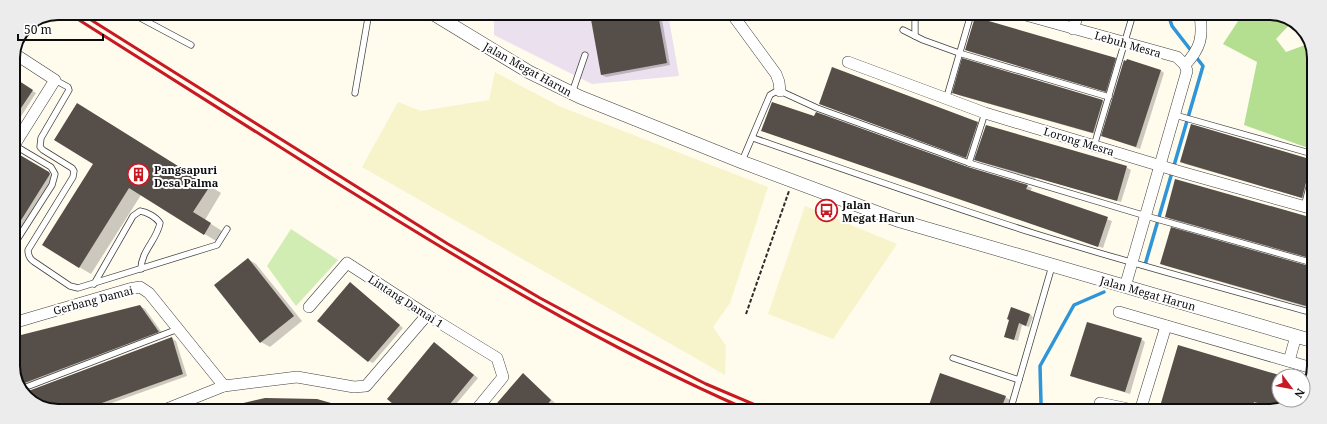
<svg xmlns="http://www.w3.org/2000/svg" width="1327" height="424" font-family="'Noto Serif',serif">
<rect width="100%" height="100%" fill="#fffbed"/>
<!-- industrial -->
<polygon fill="#ebe0ed" points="494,14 668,14 679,76 592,84 494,35"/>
<!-- farmland -->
<g fill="#f7f3ca">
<polygon points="495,72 561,107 768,187 730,303 713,327 726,346 725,375 362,167 398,102 421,111 489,100"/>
<polygon points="805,206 897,244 833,339 768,314"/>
</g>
<!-- green -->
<polygon fill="#d1edb3" points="291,229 338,260 296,306 267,266"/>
<!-- forest -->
<polygon fill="#b4df91" points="1242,15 1281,15 1292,22 1276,39 1286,52 1305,45 1311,48 1314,55 1314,132 1308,148 1244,125 1257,62 1223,44"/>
<!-- shadow -->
<g fill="#0003">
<polygon points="591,14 661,14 670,65 606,77 602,75"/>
<polygon points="966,50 1115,59 1119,61 1110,93 970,52"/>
<polygon points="963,60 1103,101 1107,103 1098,135 958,95 954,92"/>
<polygon points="1160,70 1164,73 1140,149 1103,136"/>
<polygon points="13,78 36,93 13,129"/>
<polygon points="820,104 977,123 981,125 971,159"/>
<polygon points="89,111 221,193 205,220 222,231 216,241 141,195 91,274 79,267 94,164"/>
<polygon points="1192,126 1313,161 1313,173 1306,199 1185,164 1181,162"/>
<polygon points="763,131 967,168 1027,186 1032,188 1030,192 1112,221 1103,248"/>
<polygon points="21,156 54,177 13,242 13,168"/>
<polygon points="976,160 1126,167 1131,170 1121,202 1035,177 1035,179 980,162"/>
<polygon points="1166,216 1311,218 1313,216 1313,259 1170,219"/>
<polygon points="248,259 256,264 302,321 270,347 261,342"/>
<polygon points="1162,264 1313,268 1313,309 1166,266"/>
<polygon points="354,286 403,328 373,363 369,361"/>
<polygon points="140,306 145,309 163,334 21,389 13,369"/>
<polygon points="1030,314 1033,317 1029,327 1022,325 1018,341 1009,338 1010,320"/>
<polygon points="171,338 176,341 187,376 95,409 46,409 31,399"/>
<polygon points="1141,339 1145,342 1130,394 1076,378"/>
<polygon points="435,343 478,378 451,410 401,410"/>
<polygon points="1179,347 1281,376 1279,376 1279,400 1297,400 1296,402 1276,409 1259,404 1256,411 1187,411 1167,405 1163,403"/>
<polygon points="527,377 555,403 549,410 492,410"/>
<polygon points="1303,383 1308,384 1303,391"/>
<polygon points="1005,397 1014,402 1011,411 928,411"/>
<polygon points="265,399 317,400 351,410 218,410"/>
</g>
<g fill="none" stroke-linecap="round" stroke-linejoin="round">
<!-- stream -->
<g stroke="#2d95d8" stroke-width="3.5">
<polyline points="1145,265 1203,66 1172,26 1168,14"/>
<polyline points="1039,411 1041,403 1040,366 1074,305 1104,292"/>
</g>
</g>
<!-- building -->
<g fill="#564e48">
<polygon points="590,14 658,14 667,63 601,75"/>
<polygon points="975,17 1116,58 1106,92 965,50"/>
<polygon points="962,58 1103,100 1093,133 952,93"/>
<polygon points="1127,59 1161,70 1136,147 1101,136 1124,60 1126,61"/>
<polygon points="832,67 978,122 966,158 819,104"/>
<polygon points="13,77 33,90 13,120"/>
<polygon points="772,102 814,116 816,112 968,167 1028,185 1026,189 1108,217 1098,247 761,131"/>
<polygon points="77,103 210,186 193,212 211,223 204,235 129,188 79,268 42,245 93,164 54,140"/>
<polygon points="1191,124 1313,160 1313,168 1309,171 1302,198 1180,162"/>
<polygon points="986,125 1127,166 1117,201 974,160"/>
<polygon points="20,155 49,172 50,174 13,233 13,166"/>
<polygon points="1175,179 1313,218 1313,259 1165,217"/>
<polygon points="1171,227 1313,267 1313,308 1160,264"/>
<polygon points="248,258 294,316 260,343 214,285"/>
<polygon points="350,282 400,325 368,362 317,321"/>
<polygon points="140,305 159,332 19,385 13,369 13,337"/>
<polygon points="1011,307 1030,314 1026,326 1019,323 1014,340 1004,337 1009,320 1007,319"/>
<polygon points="1087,322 1142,338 1125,392 1070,376"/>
<polygon points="172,337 183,374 85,409 46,409 23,393"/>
<polygon points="434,342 474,375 445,410 400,410 387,399"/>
<polygon points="1178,345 1279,375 1279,408 1276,408 1254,402 1252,411 1189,411 1161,403"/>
<polygon points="523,373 551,400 543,410 491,410"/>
<polygon points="940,373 1006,396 1000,411 927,411"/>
<polygon points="265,398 317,399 345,407 345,410 232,410 231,406"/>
</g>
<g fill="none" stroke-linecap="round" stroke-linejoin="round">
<defs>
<g id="service">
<polyline points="131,13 191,45"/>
<polyline points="903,30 923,40 959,53 1109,97"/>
<polyline points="915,36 915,14"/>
<path d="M55,80L68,87L69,90L41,138L40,147L43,150L72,168L74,171L73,177L28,250C28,255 29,258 33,261L70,286L78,288L217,245L227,229"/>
<polyline points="355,93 368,18 361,13"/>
<polyline points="572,93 585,55"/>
<polyline points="946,100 971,14"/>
<polyline points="1175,115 1313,154"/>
<path d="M753,138C846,170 939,203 1033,233C1126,262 1219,287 1313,313"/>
<polyline points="1094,146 1133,14"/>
<polyline points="742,161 770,95 775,92 780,91 817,108 969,163 1146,216 1313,263"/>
<polyline points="969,163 985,113"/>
<polyline points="1304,207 1313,172"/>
<polyline points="13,246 52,185 55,174 51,167 14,145"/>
<path d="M94,284L133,216L140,211C147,212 156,217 160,223C157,240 141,251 141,269"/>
<polyline points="953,358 1019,380"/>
<polyline points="21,389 178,329"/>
<polyline points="1010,411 1052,266"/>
</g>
<g id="minor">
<polyline points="732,14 776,74 779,82 780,91"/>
<polyline points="1022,14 1177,57 1185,65"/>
<polyline points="1073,29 1078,14"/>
<polyline points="848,62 985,113 1181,172 1313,209"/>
<path d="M1185,65C1201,48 1203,37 1200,15"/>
<polyline points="13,147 55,80 15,54"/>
<polyline points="1125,287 1185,78 1187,71 1185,65"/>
<polyline points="309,307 347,263 427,315 497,358 503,377 476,410"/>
<polyline points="1119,312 1312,368"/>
<polyline points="13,323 129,289 140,287 149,293 224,386"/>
<polyline points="1289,361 1296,336"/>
<polyline points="1100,403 1138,411"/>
<polyline points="164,410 224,386 297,377 354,387 366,386 427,315"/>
<polyline points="1140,411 1166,326"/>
</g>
<polyline id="tertiary" points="432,13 529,72 580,97 742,162 897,220 1313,341"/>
</defs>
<!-- service casing -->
<use href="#service" stroke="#404040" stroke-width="7"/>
<!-- minor casing -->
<use href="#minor" stroke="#404040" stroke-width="12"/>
<!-- tertiary casing -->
<use href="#tertiary" stroke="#404040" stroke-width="14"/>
<!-- path -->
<polyline stroke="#2f2f2f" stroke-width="2" stroke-dasharray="4 2" stroke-linecap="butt" points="746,314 789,191"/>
<!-- service -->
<use href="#service" stroke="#fff" stroke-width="5.5"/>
<!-- minor -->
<use href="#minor" stroke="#fff" stroke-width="11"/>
<!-- tertiary -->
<use href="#tertiary" stroke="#fff" stroke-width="13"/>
<!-- rail -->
<g stroke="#c81923" stroke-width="3">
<path d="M68,13C155,68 242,123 329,178C465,263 601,346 748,410"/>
<polyline points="80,13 448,244 540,298 594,327 706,384 767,410"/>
</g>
</g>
<!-- icons -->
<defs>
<symbol id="building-ring" viewBox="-11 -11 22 22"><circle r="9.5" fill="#fff" stroke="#c81923" stroke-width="1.5"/><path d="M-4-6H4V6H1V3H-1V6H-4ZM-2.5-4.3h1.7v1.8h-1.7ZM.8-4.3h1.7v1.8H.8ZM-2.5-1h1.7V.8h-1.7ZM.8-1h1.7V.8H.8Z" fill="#c81923"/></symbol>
<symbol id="bus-ring" viewBox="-11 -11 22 22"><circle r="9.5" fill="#fff" stroke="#c81923" stroke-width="1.5"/><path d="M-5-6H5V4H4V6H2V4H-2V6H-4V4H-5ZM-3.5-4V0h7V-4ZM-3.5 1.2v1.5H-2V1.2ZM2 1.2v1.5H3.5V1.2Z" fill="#c81923"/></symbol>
</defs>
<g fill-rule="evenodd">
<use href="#building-ring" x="126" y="162" width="25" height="25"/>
<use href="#bus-ring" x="814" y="198" width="25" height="25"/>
</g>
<g text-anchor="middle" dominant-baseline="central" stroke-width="4" stroke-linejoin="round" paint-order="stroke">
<!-- street labels -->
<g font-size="11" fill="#0d0d0d" stroke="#fff">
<text transform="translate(1128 44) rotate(16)">Lebuh Mesra</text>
<text transform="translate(528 69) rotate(29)">Jalan Megat Harun</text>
<text transform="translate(1079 141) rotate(17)">Lorong Mesra</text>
<text transform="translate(1148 293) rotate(16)">Jalan Megat Harun</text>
<text transform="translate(93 300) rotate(-15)">Gerbang Damai</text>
<text transform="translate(406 301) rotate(33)">Lintang Damai 1</text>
</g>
<!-- poi labels -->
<g font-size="11" font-weight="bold" fill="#0d0d0d" stroke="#fff" text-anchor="start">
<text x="154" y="169">Pangsapuri<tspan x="154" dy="13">Desa Palma</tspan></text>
<text x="842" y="204">Jalan<tspan x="842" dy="13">Megat Harun</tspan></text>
</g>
</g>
<!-- crop -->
<path d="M0 0H1327V424H0ZM58 20H1269A38 38 0 0 1 1307 58V366A38 38 0 0 1 1269 404H58A38 38 0 0 1 20 366V58A38 38 0 0 1 58 20Z" fill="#ececec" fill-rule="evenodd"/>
<path fill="none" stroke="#0d0d0d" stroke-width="2" d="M58 20H1269A38 38 0 0 1 1307 58V366A38 38 0 0 1 1269 404H58A38 38 0 0 1 20 366V58A38 38 0 0 1 58 20Z"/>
<!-- north arrow -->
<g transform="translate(1291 388) rotate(122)"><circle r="19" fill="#ffffff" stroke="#9e9e9e"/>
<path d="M0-3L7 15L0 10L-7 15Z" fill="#c81923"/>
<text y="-6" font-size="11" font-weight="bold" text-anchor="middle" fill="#0d0d0d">N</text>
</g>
<!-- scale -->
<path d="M18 34v6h85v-6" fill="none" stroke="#0d0d0d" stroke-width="2"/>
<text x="24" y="34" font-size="12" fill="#0d0d0d" stroke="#ffffff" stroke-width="3" paint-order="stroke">50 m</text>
</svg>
